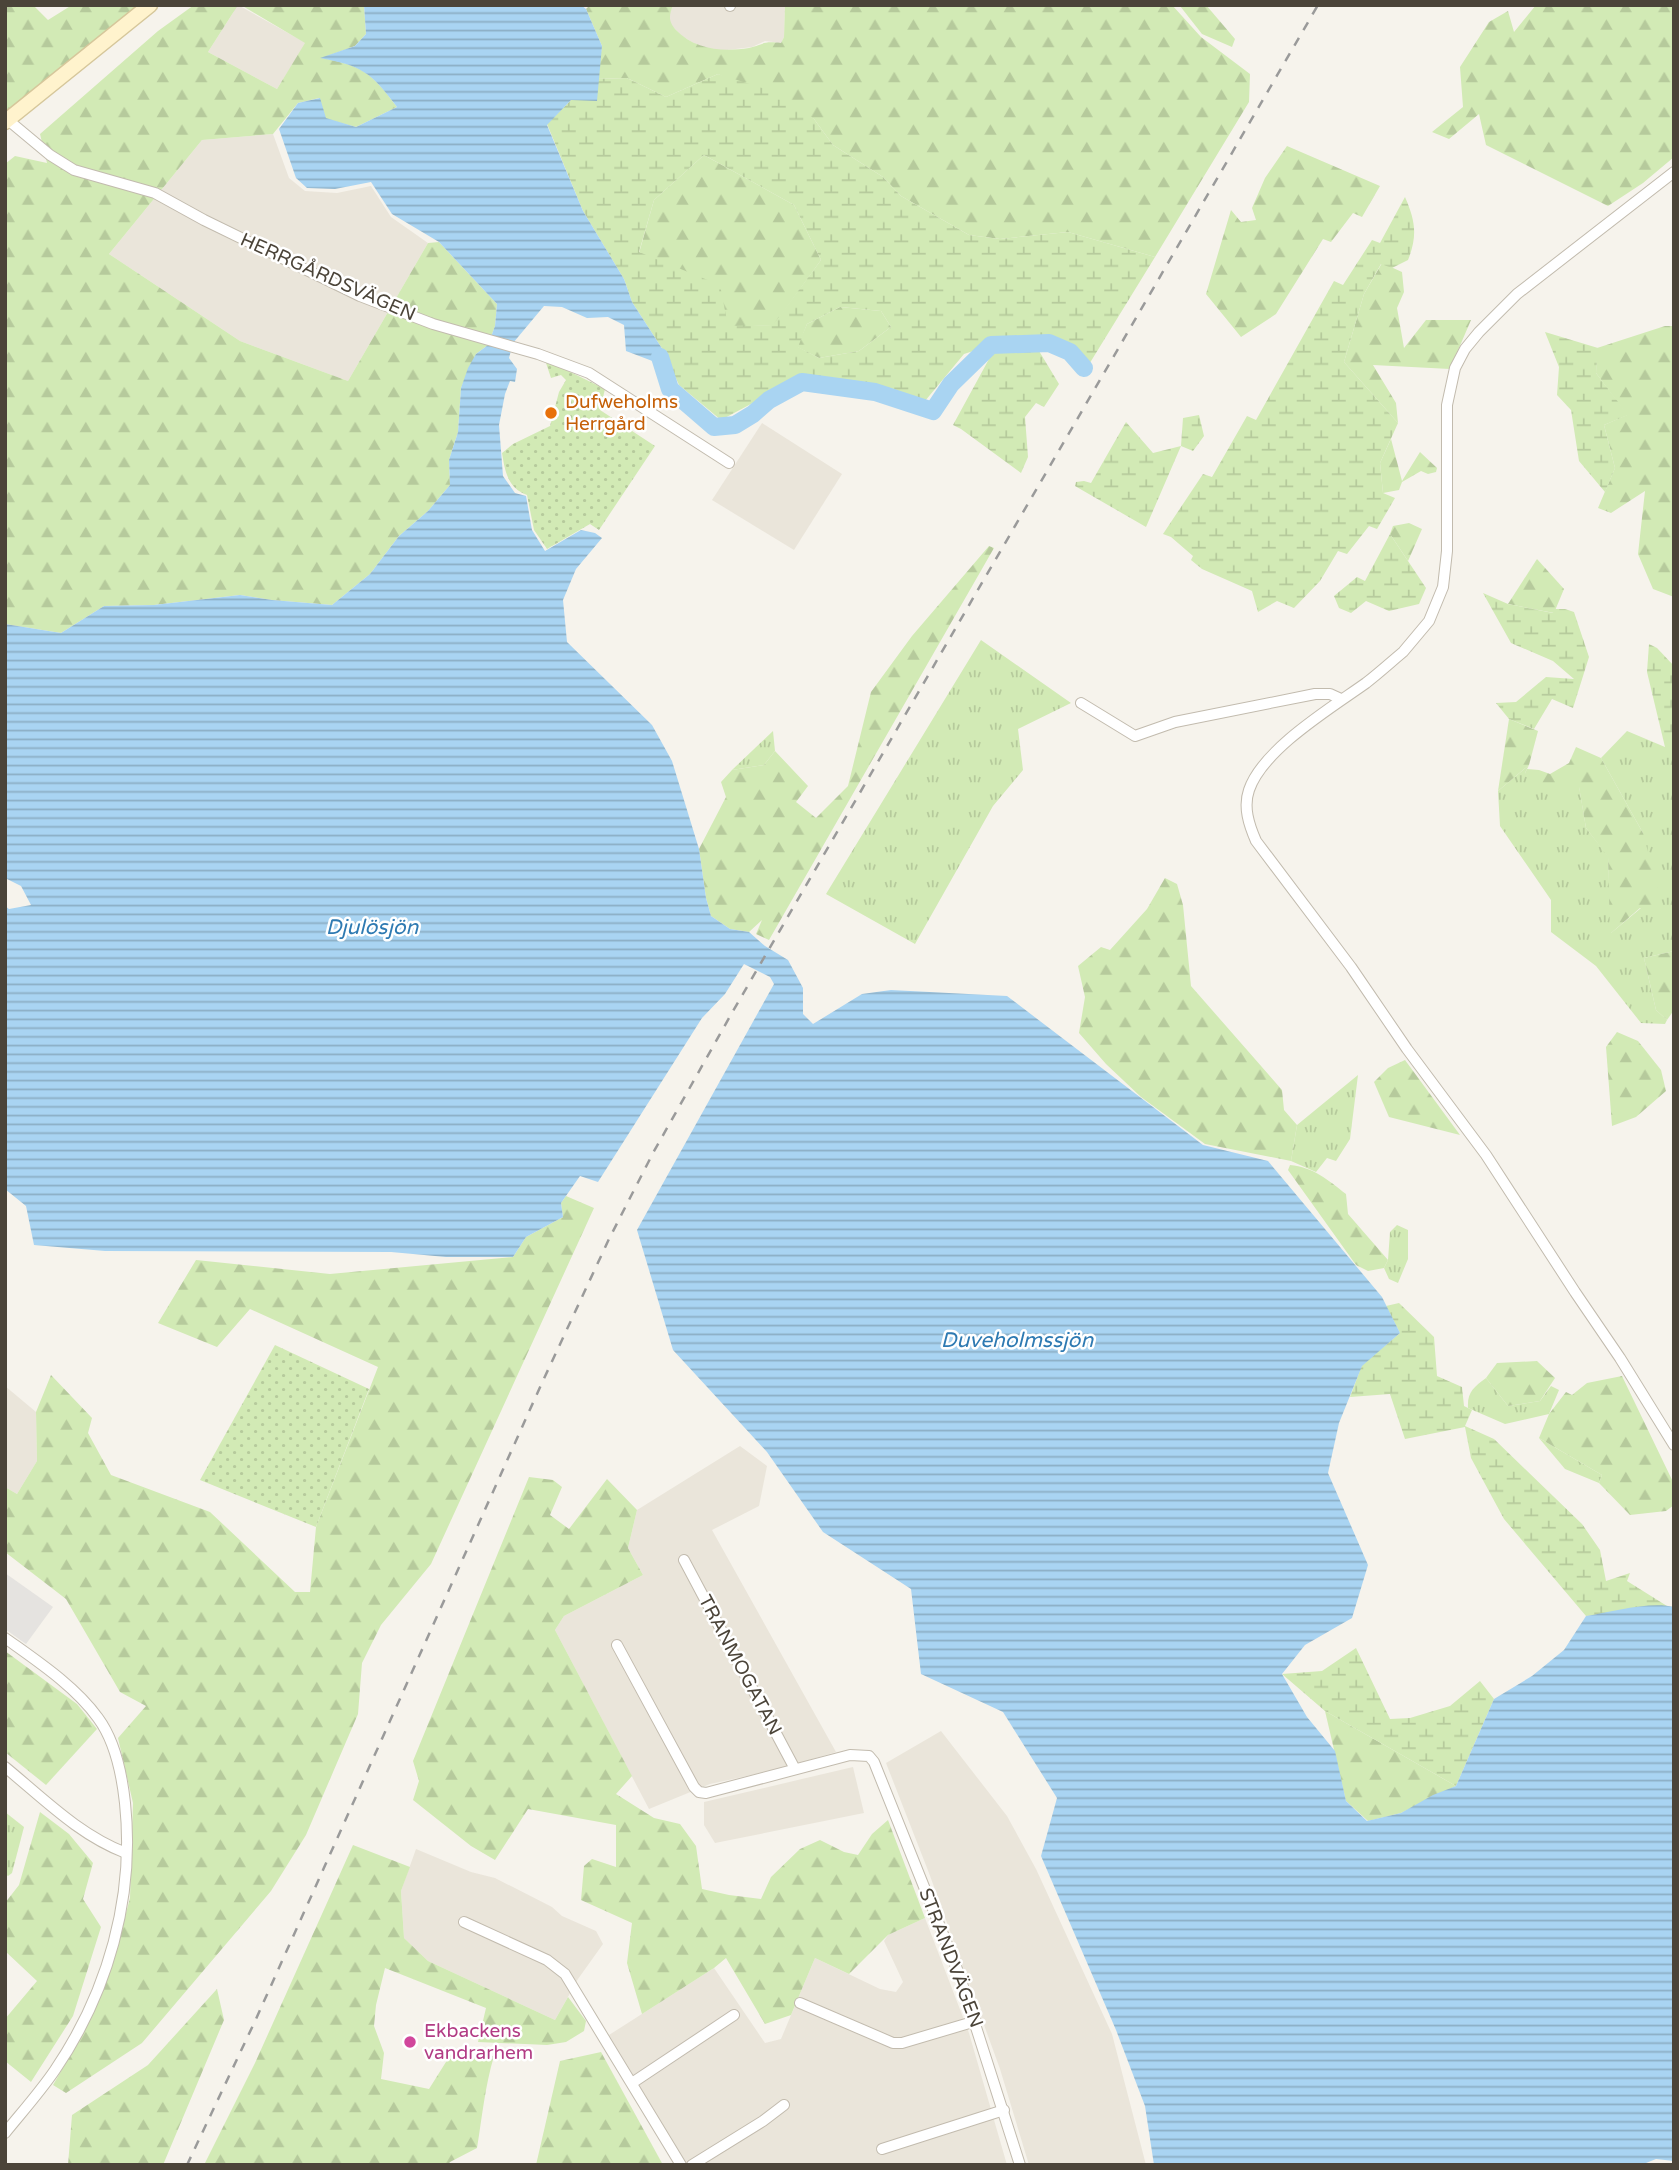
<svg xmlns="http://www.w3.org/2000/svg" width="1679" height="2170" font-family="'Varela Round',sans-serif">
<defs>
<pattern id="grass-tufts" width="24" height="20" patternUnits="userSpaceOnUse" patternTransform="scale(1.75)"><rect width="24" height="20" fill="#d2eab5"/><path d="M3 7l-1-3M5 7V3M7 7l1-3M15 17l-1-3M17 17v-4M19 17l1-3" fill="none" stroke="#b6ca9c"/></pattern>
<pattern id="forest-firs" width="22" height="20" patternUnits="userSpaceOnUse" patternTransform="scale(1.75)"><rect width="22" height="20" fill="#d2eab5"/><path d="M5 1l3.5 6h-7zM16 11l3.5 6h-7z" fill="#b6ca9c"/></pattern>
<pattern id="wetland-marsh" width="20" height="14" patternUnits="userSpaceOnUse" patternTransform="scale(1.75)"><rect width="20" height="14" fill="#d2eab5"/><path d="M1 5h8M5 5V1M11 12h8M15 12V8" fill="none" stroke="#b6ca9c"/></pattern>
<pattern id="park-dots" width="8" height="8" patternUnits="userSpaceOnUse" patternTransform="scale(1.75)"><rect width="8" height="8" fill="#d2eab5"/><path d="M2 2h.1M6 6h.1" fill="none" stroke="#b6ca9c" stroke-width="1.8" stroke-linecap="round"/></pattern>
<pattern id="water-rules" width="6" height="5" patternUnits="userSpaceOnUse" patternTransform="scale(1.75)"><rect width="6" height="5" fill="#a9d4f2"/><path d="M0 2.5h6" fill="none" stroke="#8caec5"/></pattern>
</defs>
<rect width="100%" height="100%" fill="#f6f3ec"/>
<!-- residential -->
<g fill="#eae5da">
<polygon points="238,5 306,43 277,89 208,52"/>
<polygon points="673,5 785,5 784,37 781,43 765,41 752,47 719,51 697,45 682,36 670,24 669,15"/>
<polygon points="273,134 289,178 305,191 337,193 371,186 391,217 428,243 348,381 240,341 109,254 202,140"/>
<polygon points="762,423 842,474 794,550 712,500"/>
<polygon points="5,1386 36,1412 37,1461 17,1494 5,1487"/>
<polygon points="740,1446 767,1466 759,1506 712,1530 836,1752 775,1770 710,1784 649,1809 555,1630 564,1616 643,1575 628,1548 637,1510"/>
<polygon points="941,1731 1007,1816 1036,1869 1112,2034 1146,2165 1029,2165 1000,2069 929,1873 886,1763"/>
<polygon points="853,1767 864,1813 715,1843 704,1825 704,1802"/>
<polygon points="416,1849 471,1872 495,1878 552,1907 562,1916 596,1931 603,1944 578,1979 555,2020 428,1961 404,1938 401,1891"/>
<polygon points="925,1918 969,2033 1007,2165 687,2165 609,2035 714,1968 765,2043 781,2039 815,1958 880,1989 896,1992 903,1982 884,1941 888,1935"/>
</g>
<!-- grass -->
<g fill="url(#grass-tufts)">
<polygon points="981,640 1071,703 1018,729 1023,770 993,806 915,944 826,894"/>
<polygon points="773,731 775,751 764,765 732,770"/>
<polygon points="1627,731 1665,747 1674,747 1674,951 1644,958 1656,1010 1667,1020 1665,1024 1641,1023 1596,966 1551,932 1551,900 1500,826 1498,791 1529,765 1525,773 1579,786 1586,828 1608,856 1611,933 1641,908 1643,833 1601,758"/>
<polygon points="1358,1075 1350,1139 1336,1161 1327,1158 1316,1172 1291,1161 1297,1125"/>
<polygon points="1397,1225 1408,1230 1408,1259 1398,1283 1389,1279 1384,1268 1388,1260 1390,1232"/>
<path d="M1486,1378L1508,1406L1540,1401L1551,1386L1559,1390L1549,1414L1505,1424L1468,1408C1467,1392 1474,1387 1486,1378Z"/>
<polygon points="1539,1438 1602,1475 1599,1483 1565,1469"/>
<polygon points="5,1812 24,1827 12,1873 8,1876 5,1874"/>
</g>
<!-- forest -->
<g fill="url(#forest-firs)">
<polygon points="5,5 33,5 48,20 72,5 145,5 5,115"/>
<path d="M194,5H238L208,52L277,89L305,43L241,5H364L366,34L355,46L322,58C363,66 372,73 397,107L356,127L326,119L319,98L298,103L273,134L202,140L109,254L240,341L348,381L428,243L439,242L497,304L495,326L488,345L476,354L461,388L458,432L449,460L450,485L428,511L399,536L370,574L332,605L272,600L240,595L154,605L104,606L61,633L5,624V164L15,156L47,163L40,134L158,31Z"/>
<path d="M590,5H673C669,16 668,21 676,30C695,50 723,52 749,48C765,44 762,41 781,43L784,37L785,5H1172L1201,37L1250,74L1249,102L1155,257L1068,232L1000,239L969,235L901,196L883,177L833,145L814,119L718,74L666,97L627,78L597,79L602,46L586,9Z"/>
<polygon points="1206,5 1235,39 1232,47 1202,34 1180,6"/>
<polygon points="1536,5 1674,5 1674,157 1643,183 1608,206 1486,145 1479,114 1449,139 1432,132 1463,107 1460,67 1489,22 1508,11 1514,32"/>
<polygon points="1287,146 1380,186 1362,217 1353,213 1331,242 1323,239 1276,314 1241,337 1206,294 1231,210 1241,222 1256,220 1252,208 1265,178"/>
<polygon points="704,155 794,205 821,260 774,325 728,327 639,253 654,200"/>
<polygon points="1382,263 1402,272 1404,292 1397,308 1404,348 1426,320 1471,320 1450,369 1373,365 1396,403 1398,423 1344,362 1364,294"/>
<polygon points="840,307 881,311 891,327 859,351 819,358 797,347 807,324"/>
<polygon points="1665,326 1674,326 1674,597 1653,589 1638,554 1645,491 1611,513 1598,508 1615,468 1604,425 1627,415 1596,373 1597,348"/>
<polygon points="1391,439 1402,481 1420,452 1437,468 1436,472 1428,474 1421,471 1402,482 1399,490 1383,493 1380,463"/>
<polygon points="1409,523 1422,529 1408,561 1390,534 1393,526"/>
<polygon points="989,546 994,548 769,940 756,934 762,920 749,932 730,929 711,916 706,898 699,849 726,797 721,782 732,770 764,765 775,751 808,786 796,802 816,818 848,786 871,692 912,636"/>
<polygon points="1537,559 1564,589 1554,613 1508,604"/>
<polygon points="1509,719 1538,731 1529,765 1498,791"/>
<polygon points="1576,747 1601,758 1643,833 1660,897 1649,912 1640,908 1610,934 1608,857 1586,828 1579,787 1543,790 1525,773 1527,769 1539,770 1550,774 1569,763"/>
<polygon points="1165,878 1177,884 1183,905 1191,986 1282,1090 1284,1110 1297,1125 1291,1161 1205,1144 1141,1097 1106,1064 1079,1033 1085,997 1078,966 1101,947 1110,950 1147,909"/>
<polygon points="1674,951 1674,1010 1667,1020 1656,1010 1644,958"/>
<polygon points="1617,1032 1638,1041 1661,1070 1666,1091 1636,1117 1612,1126 1606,1047"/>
<polygon points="1405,1060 1460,1135 1389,1117 1374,1082 1388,1068"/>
<path d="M1290,1165C1313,1167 1328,1180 1346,1194L1348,1214L1388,1260L1384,1268L1368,1271L1356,1265L1288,1170Z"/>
<polygon points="566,1196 594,1208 431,1564 381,1625 362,1663 358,1714 306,1835 271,1891 142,2043 66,2093 53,2085 79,2040 111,1969 130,1898 133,1803 118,1738 146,1706 120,1692 66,1599 5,1552 5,1487 17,1494 37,1461 36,1412 51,1375 92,1418 88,1433 111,1475 210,1512 295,1592 310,1592 316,1527 378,1367 250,1309 217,1347 158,1323 196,1260 330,1274 513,1257 526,1237 563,1217 561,1203"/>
<polygon points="1537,1361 1555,1378 1540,1401 1508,1406 1486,1378 1497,1363"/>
<polygon points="1622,1376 1674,1484 1674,1505 1666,1511 1630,1515 1599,1483 1602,1475 1539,1438 1549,1414 1566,1392 1572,1395 1587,1383"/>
<polygon points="529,1477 553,1480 562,1487 550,1515 569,1529 607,1479 637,1510 628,1548 643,1575 564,1616 555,1630 632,1776 616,1794 654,1818 680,1824 696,1846 702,1889 729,1895 761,1899 771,1877 800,1849 820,1840 844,1852 858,1855 872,1834 888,1820 925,1918 888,1935 849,1974 815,1958 791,2015 765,2024 726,1958 714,1968 642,2014 627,1963 632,1923 581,1900 584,1866 592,1859 616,1867 616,1825 528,1809 495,1860 471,1846 413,1800 419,1781 413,1761"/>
<polygon points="5,1651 77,1704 97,1729 46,1785 5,1752"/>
<polygon points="1325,1711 1456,1786 1401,1813 1368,1821 1346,1801"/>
<polygon points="40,1812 69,1834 93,1863 83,1899 101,1927 73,2016 31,2082 5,2061 5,2019 37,1981 5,1951 5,1903 19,1885"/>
<path d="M353,1845L410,1867L401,1891L404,1938L428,1961L555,2020L568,1997L586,2021L584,2031L566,2042L547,2045L478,2042L486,2008L385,1968L376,2005L374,2026L384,2053L381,2079L429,2089L451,2054L494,2056C485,2086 482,2117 477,2148L450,2162L448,2165H204L255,2063Z"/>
<polygon points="217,1989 224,2020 163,2165 68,2165 72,2115 148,2065"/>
<polygon points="601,2052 663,2165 536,2165 560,2061"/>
</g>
<!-- wetland -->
<g fill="url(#wetland-marsh)" fill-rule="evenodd">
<path d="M718,74L775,92L814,119L833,145L883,177L901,196L969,235L1000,239L1068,232L1155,257L1088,366L1062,344L1037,340L998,343L964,354L925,401L836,378L803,376L721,420L679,385L663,350L632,302L624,279L583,211L547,124L571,100H596L597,79L627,78L666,97ZM704,155L794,205L821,260L773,325L728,326L720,285L639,252L654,200ZM840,307L881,311L891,327L859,351L819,358L798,347L807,324Z"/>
<path d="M1405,197C1415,220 1418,235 1408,260L1392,268L1381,264L1364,294L1344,362L1398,423L1380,463L1383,493L1395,498L1377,529L1369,526L1347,554L1338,551L1320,581L1294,608L1277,601L1258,612L1252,591L1202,569L1191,560L1193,556L1171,537L1163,534L1203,474L1212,477L1247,416L1256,420L1334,281L1343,285L1372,240L1380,243Z"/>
<polygon points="1545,332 1598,348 1596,373 1628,415 1604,425 1615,468 1605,492 1579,461 1571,410 1557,395 1559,367"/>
<polygon points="1036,346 1059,384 1044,407 1036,403 1025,417 1028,457 1021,473 961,429 953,425 995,348"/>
<polygon points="1199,415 1204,436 1193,451 1181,446 1146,527 1075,486 1076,482 1084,481 1091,483 1126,422 1153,453 1181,446 1183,418"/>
<polygon points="1390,534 1426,588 1419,604 1389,611 1366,601 1351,613 1339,608 1334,596 1357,577 1365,581"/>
<polygon points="1483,593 1508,604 1553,613 1555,609 1565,609 1574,612 1589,657 1573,708 1552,699 1534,729 1509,719 1496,703 1516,702 1546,677 1574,679 1553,661 1511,643"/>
<polygon points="1649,644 1657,648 1674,666 1674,747 1665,747 1647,672"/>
<polygon points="1399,1303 1434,1337 1437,1376 1462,1387 1464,1406 1472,1410 1465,1426 1494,1439 1582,1524 1600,1550 1606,1581 1630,1573 1627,1581 1667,1606 1586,1616 1504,1519 1471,1458 1465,1427 1405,1439 1390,1394 1350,1397 1362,1365 1400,1333 1386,1306"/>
<polygon points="1356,1648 1390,1719 1410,1718 1450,1706 1480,1681 1494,1699 1456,1786 1325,1711 1282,1674 1322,1671"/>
</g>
<!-- park -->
<g fill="url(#park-dots)">
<path d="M546,363L554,364L605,389L600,410L655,446L599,530L590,524L547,549L534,530L527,495C508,488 505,472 502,453L513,444L550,426L559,392L566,380L561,375L551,378Z"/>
<polygon points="275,1345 369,1389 316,1527 200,1480"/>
</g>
<!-- parking -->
<polygon fill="#e5e3e0" points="5,1573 53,1607 26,1644 5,1629"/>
<!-- water -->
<path fill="url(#water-rules)" d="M364,5H581L586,9L602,46L597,101L571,100L547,125L583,211L624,279L632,302L663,350L655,362L626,351L624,325L608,317L587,318L562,307L544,306L513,343L509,358L517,369L515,382L510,381L505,394L499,425L503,476L515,493L526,496L532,530L545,551L581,530L595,533L602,538L576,569L563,600L567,642L652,725L672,761L699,849L706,898L711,916L730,929L749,932L765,946L788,960L803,988V1014L813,1024L862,994L891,990L1007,996L1203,1145L1268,1161L1382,1297L1400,1333L1362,1366L1339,1423L1328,1473L1368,1565L1352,1618L1305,1645L1282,1674L1307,1717L1335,1751L1346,1801L1367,1821L1401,1813L1433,1795L1456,1786L1494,1699L1532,1676L1564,1650L1586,1616C1611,1612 1650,1601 1674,1607V2161L1656,2159L1641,2165H1154L1145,2106L1116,2030L1041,1856L1057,1798L1003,1712L921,1674L911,1589L823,1532L767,1452L673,1350L637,1230L774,984L770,977L744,964L725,994L702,1018L598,1182L580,1176L561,1203L563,1217L526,1237L513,1257H446L391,1252L105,1251L34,1245L26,1206L5,1189V906L9,909L31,905L21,886L5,878V624L61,633L104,606L154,605L240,595L272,600L332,605L370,574L399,536L428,511L450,485L449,460L458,432L461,388L468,368L476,354L488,345L495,326L497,304L439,242L392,214L371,182L335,189L307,188L296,178L279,129L298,103L320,98L326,118L356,127L397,107C371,72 362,66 320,58L355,46L366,34Z"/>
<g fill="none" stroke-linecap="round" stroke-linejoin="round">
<!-- river -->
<polyline stroke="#a9d4f2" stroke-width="18" points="660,357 670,389 714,427 735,425 753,414 769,400 802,382 875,392 933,411 951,384 991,345 1049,343 1070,352 1084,368"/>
<defs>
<g id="minor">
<polyline points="730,5 730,6"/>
<polyline points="8,120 50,155 74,170 155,193 204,220 360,296 433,324 538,354 589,373 729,463"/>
<path d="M1674,172L1517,294L1479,332L1465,349L1455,368L1447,405V551L1443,587L1429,621L1403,652C1391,662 1379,673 1366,683C1331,708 1263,749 1249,790C1243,807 1249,825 1256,841L1351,967L1407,1049L1486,1155L1575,1292L1620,1358L1674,1445"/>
<polyline points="1081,703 1135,736 1175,722 1315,694 1330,694 1341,699"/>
<polyline points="684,1560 795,1769"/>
<path d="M5,1638C37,1661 75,1686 98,1718C115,1741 122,1775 125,1803C135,1897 108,1992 55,2070C40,2092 22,2112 5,2133"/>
<polyline points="617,1645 694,1787 699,1792 706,1793 850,1755 869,1756 874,1762 959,1974 1020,2165"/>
<path d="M5,1767C44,1799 79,1835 126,1853"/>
<polyline points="464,1922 547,1960 565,1974 681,2165"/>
<polyline points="800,2003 893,2043 902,2043 976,2021"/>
<polyline points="632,2083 734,2015"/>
<polyline points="882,2149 1004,2110"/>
<polyline points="692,2165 763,2121 784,2105"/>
</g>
<polyline id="secondary" points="5,122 150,5"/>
</defs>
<!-- minor casing -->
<use href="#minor" stroke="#c2bbae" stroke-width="12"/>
<!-- secondary casing -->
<use href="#secondary" stroke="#d6c79b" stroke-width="17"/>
<!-- minor -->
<use href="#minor" stroke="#fff" stroke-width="10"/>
<!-- secondary -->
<use href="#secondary" stroke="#fff3cd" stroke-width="14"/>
<!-- rail -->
<polyline stroke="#9a9a9a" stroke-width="2.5" stroke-dasharray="9 9" stroke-linecap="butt" points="187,2165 256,2019 541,1385 609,1239 653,1153 733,1011 1318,5"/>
</g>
<!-- markers -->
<circle fill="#e8710a" stroke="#fff" stroke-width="2.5" cx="551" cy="413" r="7"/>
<circle fill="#d1479c" stroke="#fff" stroke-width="2.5" cx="410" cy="2042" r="7"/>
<g text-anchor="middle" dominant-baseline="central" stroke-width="5" stroke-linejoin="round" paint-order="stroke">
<!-- street labels -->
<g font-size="19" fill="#4b4439" stroke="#fff">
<text transform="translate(328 277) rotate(24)">HERRGÅRDSVÄGEN</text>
<text transform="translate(740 1665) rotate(62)">TRANMOGATAN</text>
<text transform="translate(951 1958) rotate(69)">STRANDVÄGEN</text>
</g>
<!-- food labels -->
<g font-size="19" fill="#c56008" stroke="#fff" text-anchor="start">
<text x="565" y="402">Dufweholms<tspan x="565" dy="22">Herrgård</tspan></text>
</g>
<!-- hotel labels -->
<g font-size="19" fill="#b23c85" stroke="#fff" text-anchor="start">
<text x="424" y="2031">Ekbackens<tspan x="424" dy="22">vandrarhem</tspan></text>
</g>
<!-- water labels -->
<g font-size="21" font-style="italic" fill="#2e7ab2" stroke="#fff">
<text x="372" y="927">Djulösjön</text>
<text x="1017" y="1340">Duveholmssjön</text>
</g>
</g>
<!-- border -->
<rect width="1679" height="2170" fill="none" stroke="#4b4439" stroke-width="14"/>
</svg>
